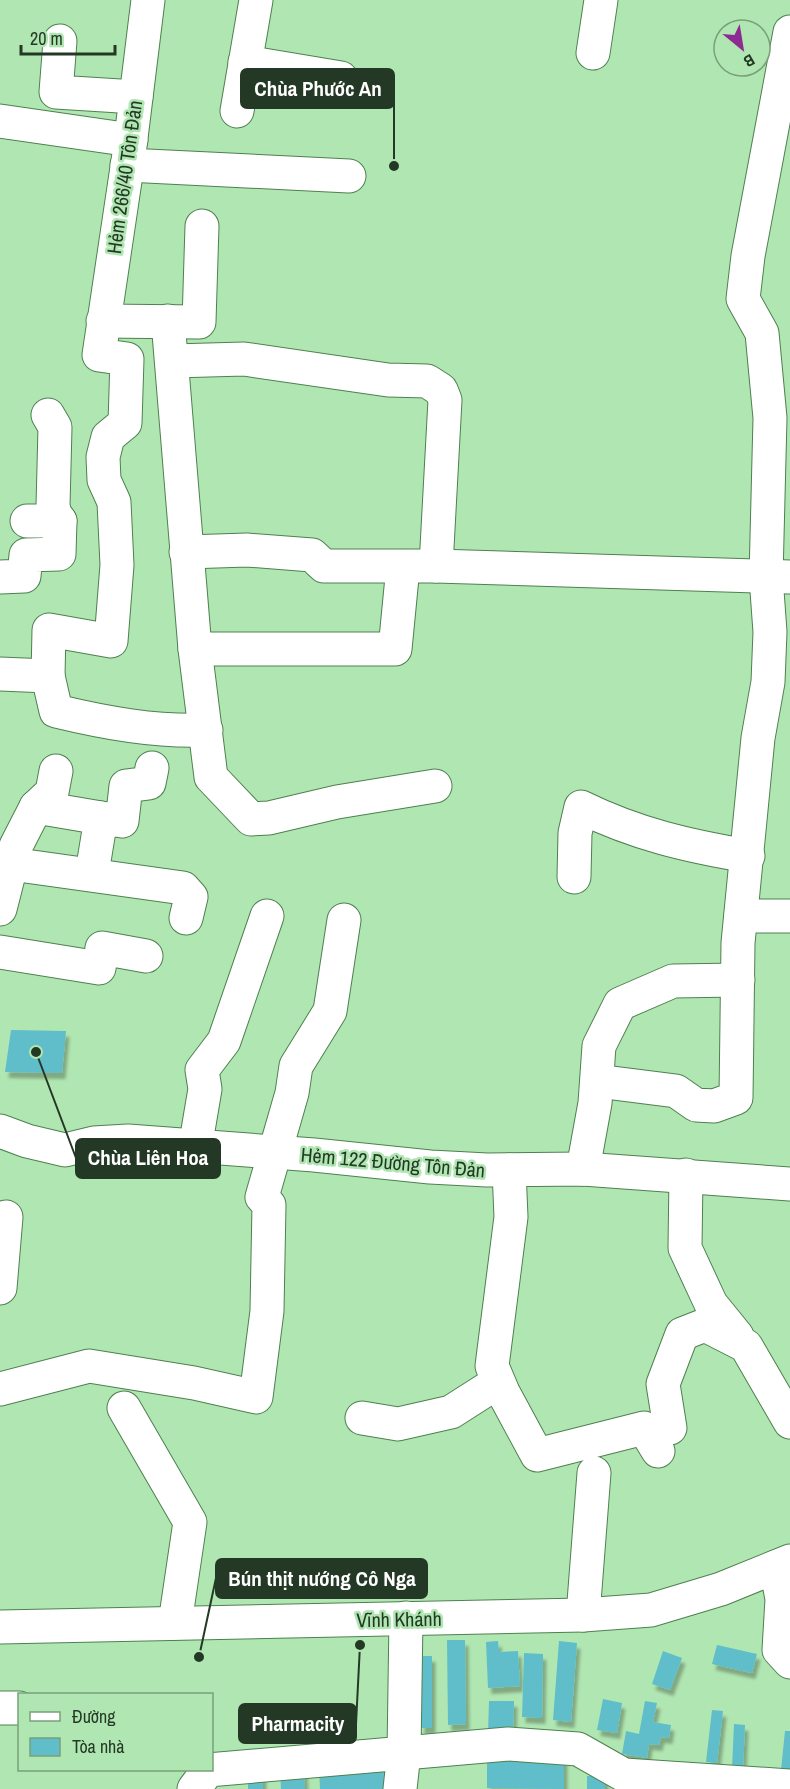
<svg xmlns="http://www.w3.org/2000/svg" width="790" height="1789" font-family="'Archivo Narrow',sans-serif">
<defs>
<filter id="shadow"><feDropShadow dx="3.5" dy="6" stdDeviation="1.5" flood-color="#0004"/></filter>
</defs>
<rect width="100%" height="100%" fill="#b0e6b1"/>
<!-- building -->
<g fill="#5fbec9" filter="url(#shadow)">
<polygon points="11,1030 66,1031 62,1073 5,1072"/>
<polygon points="447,1640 465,1640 466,1724 448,1725"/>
<polygon points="498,1641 499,1652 518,1651 520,1686 488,1688 486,1642"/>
<polygon points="559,1641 577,1643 571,1722 553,1720"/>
<polygon points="717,1645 757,1654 752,1673 712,1664"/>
<polygon points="663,1651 682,1658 670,1690 652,1684"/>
<polygon points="524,1653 543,1654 542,1718 522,1717"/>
<rect x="421" y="1656" width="11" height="72"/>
<polygon points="603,1699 622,1703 617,1733 597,1730"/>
<polygon points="489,1701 514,1701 513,1734 488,1734"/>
<polygon points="645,1701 657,1703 653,1722 671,1725 669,1738 661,1737 659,1745 649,1744 647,1758 622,1754 626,1731 639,1734"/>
<polygon points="712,1710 723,1711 717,1763 706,1762"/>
<polygon points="734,1724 745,1725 743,1768 732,1768"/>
<polygon points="785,1731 790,1731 790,1771 781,1770"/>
<polygon points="564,1750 564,1789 487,1788 487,1751"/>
<polygon points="383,1758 384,1789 320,1789 319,1767"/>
<polygon points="304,1764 305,1789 281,1789 280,1770"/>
<polygon points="248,1769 263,1770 263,1789 248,1789"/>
<rect x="587" y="1776" width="18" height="13"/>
</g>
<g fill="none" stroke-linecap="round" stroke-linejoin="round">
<defs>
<g id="minor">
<polyline points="60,41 56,92 136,97"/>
<polyline points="593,53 601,0"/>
<polyline points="245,62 341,78"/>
<polyline points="237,111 256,0"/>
<polyline points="0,121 131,140"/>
<polyline points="127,165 349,176"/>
<polyline points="103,321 199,322 202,226"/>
<polyline points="168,321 195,649 211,777 251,819 269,818 337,802 435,786"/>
<polyline points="173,361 244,359 388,380 427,381 441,390 445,400 436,566"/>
<polyline points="48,415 55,427 53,506 55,514 60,521"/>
<polyline points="186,552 247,550 312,555 324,566 436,566 790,577"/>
<polyline points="0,577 24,576 26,555 59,554 60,521 27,521"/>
<polyline points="195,649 395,649 403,567"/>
<path d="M0,674L48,676L56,711C106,723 155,732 206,730"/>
<polyline points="48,676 49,630 111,641 117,565 114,502 104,480 103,457 108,437 125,423 127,359 99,355 129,154 148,0"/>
<polyline points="36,807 101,818"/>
<polyline points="11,864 183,888 191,897 186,918"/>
<polyline points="92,873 101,818 122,821 126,786 149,783 152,768"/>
<path d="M574,877L575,833L581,807C636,834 688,846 748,856"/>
<polyline points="0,909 16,846 36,807 52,792 56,771"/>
<polyline points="741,916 790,916"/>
<polyline points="0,952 99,968 102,948 146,956"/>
<polyline points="597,1081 676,1091 696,1105 714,1106 736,1098 738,943 758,738 768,682 770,632 766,577 770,418 762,333 743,299 748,256 790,32"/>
<polyline points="0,1131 27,1141 65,1150 94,1143 128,1141 314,1155 430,1167 487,1170 583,1169 790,1184"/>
<polyline points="195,1148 205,1089 202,1070 224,1041 267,916"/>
<polyline points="583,1169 595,1103 599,1046 620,1004 673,981 738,980"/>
<polyline points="509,1170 511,1217 492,1366 503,1392 537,1455 644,1428 658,1451"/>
<polyline points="686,1175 685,1248 711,1304 737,1336"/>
<polyline points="0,1288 6,1217"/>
<polyline points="0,1389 89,1366 194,1383 256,1397 267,1311 269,1205 262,1197 292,1093 296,1066 330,1011 344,920"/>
<polyline points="124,1408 190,1522 175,1623"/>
<polyline points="362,1418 398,1424 451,1412 498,1382"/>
<polyline points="670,1428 663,1384 682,1334 705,1325 746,1346 790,1422"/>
<polyline points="776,1567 782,1599 779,1650 790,1662"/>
<polyline points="583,1615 594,1473"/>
<polyline points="0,1627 583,1615 651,1610 721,1589 790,1561"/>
<polyline points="0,1708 19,1708"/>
<polyline points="194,1789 208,1770 508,1744 578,1749 624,1775 790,1786"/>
<polyline points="400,1789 404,1753 406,1618"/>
</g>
</defs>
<!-- minor casing -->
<use href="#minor" stroke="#4e8050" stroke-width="35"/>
<!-- minor -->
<use href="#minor" stroke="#fff" stroke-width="33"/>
</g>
<g text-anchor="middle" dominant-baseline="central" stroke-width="5" stroke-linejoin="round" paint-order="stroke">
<!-- street labels -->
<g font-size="20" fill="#243925" stroke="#b0e6b1">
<text transform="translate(124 177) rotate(-82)">Hẻm 266/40 Tôn Đản</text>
<text transform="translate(393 1162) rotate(5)">Hẻm 122 Đường Tôn Đản</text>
<text transform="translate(399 1619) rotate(-1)">Vĩnh Khánh</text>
</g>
</g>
<!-- callouts -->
<path fill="none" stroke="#243925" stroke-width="2" d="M394 166L394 88M36 1052L76 1158M199 1657L216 1578M360 1645L356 1724"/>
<g fill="#243925" stroke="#b0e6b1" stroke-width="2">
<circle cx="394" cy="166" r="6"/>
<circle cx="36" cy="1052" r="6"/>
<circle cx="199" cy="1657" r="6"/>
<circle cx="360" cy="1645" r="6"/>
</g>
<g fill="#243925" stroke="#243925" stroke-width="2">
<rect x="241" y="69" width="153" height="39" rx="6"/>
<rect x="76" y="1139" width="144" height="39" rx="6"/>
<rect x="216" y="1559" width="211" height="39" rx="6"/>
<rect x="239" y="1704" width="117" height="39" rx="6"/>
</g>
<g font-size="21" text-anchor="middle" font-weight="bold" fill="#fff">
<text x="318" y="96">Chùa Phước An</text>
<text x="148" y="1165">Chùa Liên Hoa</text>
<text x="322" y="1586">Bún thịt nướng Cô Nga</text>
<text x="298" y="1731">Pharmacity</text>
</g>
<!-- legend -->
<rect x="18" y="1693" width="195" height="78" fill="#b0e6b1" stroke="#78a179" stroke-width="1.5"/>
<rect x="30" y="1712" width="30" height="9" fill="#ffffff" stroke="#78a179" stroke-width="1.5"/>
<text x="72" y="1723" font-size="18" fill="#243925">Đường</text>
<rect x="30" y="1738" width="30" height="18" fill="#5fbec9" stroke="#78a179" stroke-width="1.5"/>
<text x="72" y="1753" font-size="18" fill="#243925">Tòa nhà</text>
<!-- north arrow -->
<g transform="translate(742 48) rotate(150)"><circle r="28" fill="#b0e6b1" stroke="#78a179" stroke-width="1.5"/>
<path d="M0-4.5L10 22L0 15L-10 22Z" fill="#8d2b93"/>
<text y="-9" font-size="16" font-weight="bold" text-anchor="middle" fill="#243925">B</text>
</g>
<!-- scale -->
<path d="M21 45v9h94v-9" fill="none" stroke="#243925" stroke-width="3"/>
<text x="30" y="45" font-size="18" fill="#243925" stroke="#b0e6b1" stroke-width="4.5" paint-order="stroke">20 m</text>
</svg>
